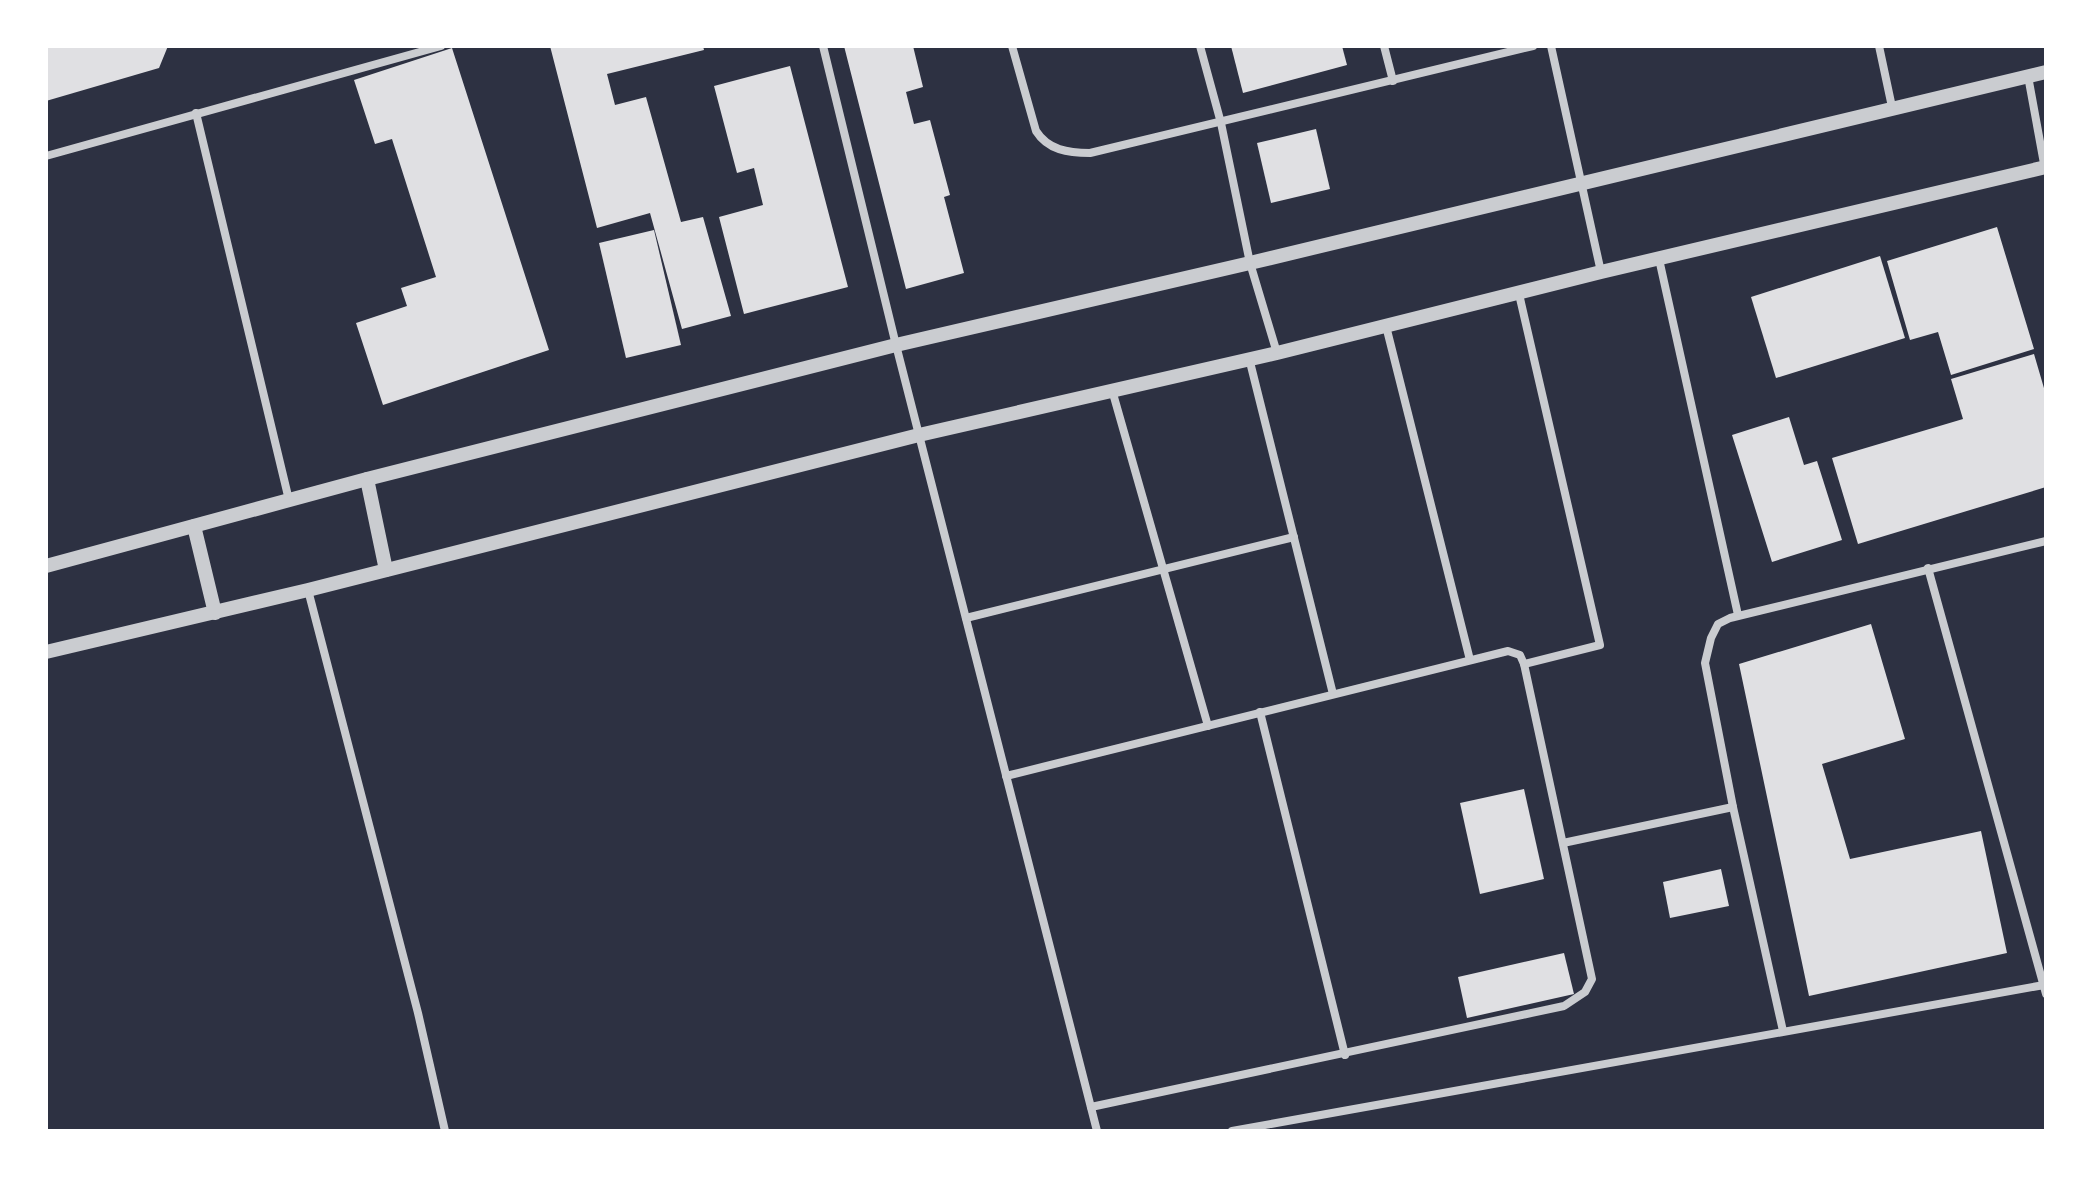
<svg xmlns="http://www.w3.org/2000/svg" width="2092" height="1177" font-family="'PT Serif',serif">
<rect width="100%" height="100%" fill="#2d3142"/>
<!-- building -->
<g fill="#e0e0e3">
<polygon points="46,46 168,46 159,68 46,101"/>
<polygon points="550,46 703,46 704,50 607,74 615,105 646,97 681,222 703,217 731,316 682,329 650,213 597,228"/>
<polygon points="844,46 913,46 923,87 906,92 914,124 930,120 950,195 944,197 964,273 906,289"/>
<polygon points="1231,46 1342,46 1347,65 1243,93"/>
<polygon points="452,48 549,350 383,405 356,323 407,306 401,288 436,277 392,139 375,144 354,80"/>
<polygon points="790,66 848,287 744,314 719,217 763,205 754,168 737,173 714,86"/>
<polygon points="1316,129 1330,189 1271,203 1257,143"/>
<polygon points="1997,227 2034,349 1951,375 1938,332 1910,340 1887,261"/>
<polygon points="654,230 681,345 626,358 599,243"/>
<polygon points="1880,256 1905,338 1776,378 1751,297"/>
<polygon points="2034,354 2046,395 2046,487 1858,544 1832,458 1963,419 1951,379"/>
<polygon points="1789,417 1804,465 1817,461 1842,540 1772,562 1732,435"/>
<polygon points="1871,624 1905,739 1822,764 1850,859 1981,831 2007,953 1809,996 1739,664"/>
<polygon points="1524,789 1544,879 1480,894 1460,803"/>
<polygon points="1721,869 1729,906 1670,918 1663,882"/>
<polygon points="1564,953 1574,994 1467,1018 1458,977"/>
</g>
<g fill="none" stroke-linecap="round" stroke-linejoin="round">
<!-- minor -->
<g stroke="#caccd0" stroke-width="8">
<polyline points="823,46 896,345 1097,1131"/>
<path d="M1012,46L1036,131C1048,150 1068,153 1090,153L1533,46"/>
<polyline points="1200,46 1221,123 1250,263 1277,353"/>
<polyline points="1384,46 1393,81"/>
<polyline points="1551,46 1601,272"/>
<polyline points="1879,46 1892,107"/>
<polyline points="2028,76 2045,169"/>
<polyline points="196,113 289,500"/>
<polyline points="46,156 441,46"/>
<polyline points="1659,259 1738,615"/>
<polyline points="1519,294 1600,645 1524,664"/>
<polyline points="1386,326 1470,660"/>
<polyline points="1249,358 1333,694"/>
<polyline points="1112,390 1208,726"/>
<polyline points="1928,568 2046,994"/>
<polyline points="308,590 418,1013 445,1131"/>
<polyline points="966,618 1294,537"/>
<polyline points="1260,712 1345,1055"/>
<polyline points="1006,776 1508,651 1520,655 1524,664 1592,979 1585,992 1564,1006 1091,1107"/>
<polyline points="1563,843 1733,807"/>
<polyline points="1783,1031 1733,807 1705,663 1711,638 1718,624 1730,618 2046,541"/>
<polyline points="1232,1131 2044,985"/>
</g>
<!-- tertiary -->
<g stroke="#caccd0" stroke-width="14">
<polyline points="367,479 386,570"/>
<polyline points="194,526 215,613"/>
<polyline points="46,566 367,479 896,345 1250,263 2046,72"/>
<polyline points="46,652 308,590 919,435 1277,353 1601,272 2046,167"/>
</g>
</g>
<!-- border -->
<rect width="2092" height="1177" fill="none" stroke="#ffffff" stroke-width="96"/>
</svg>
